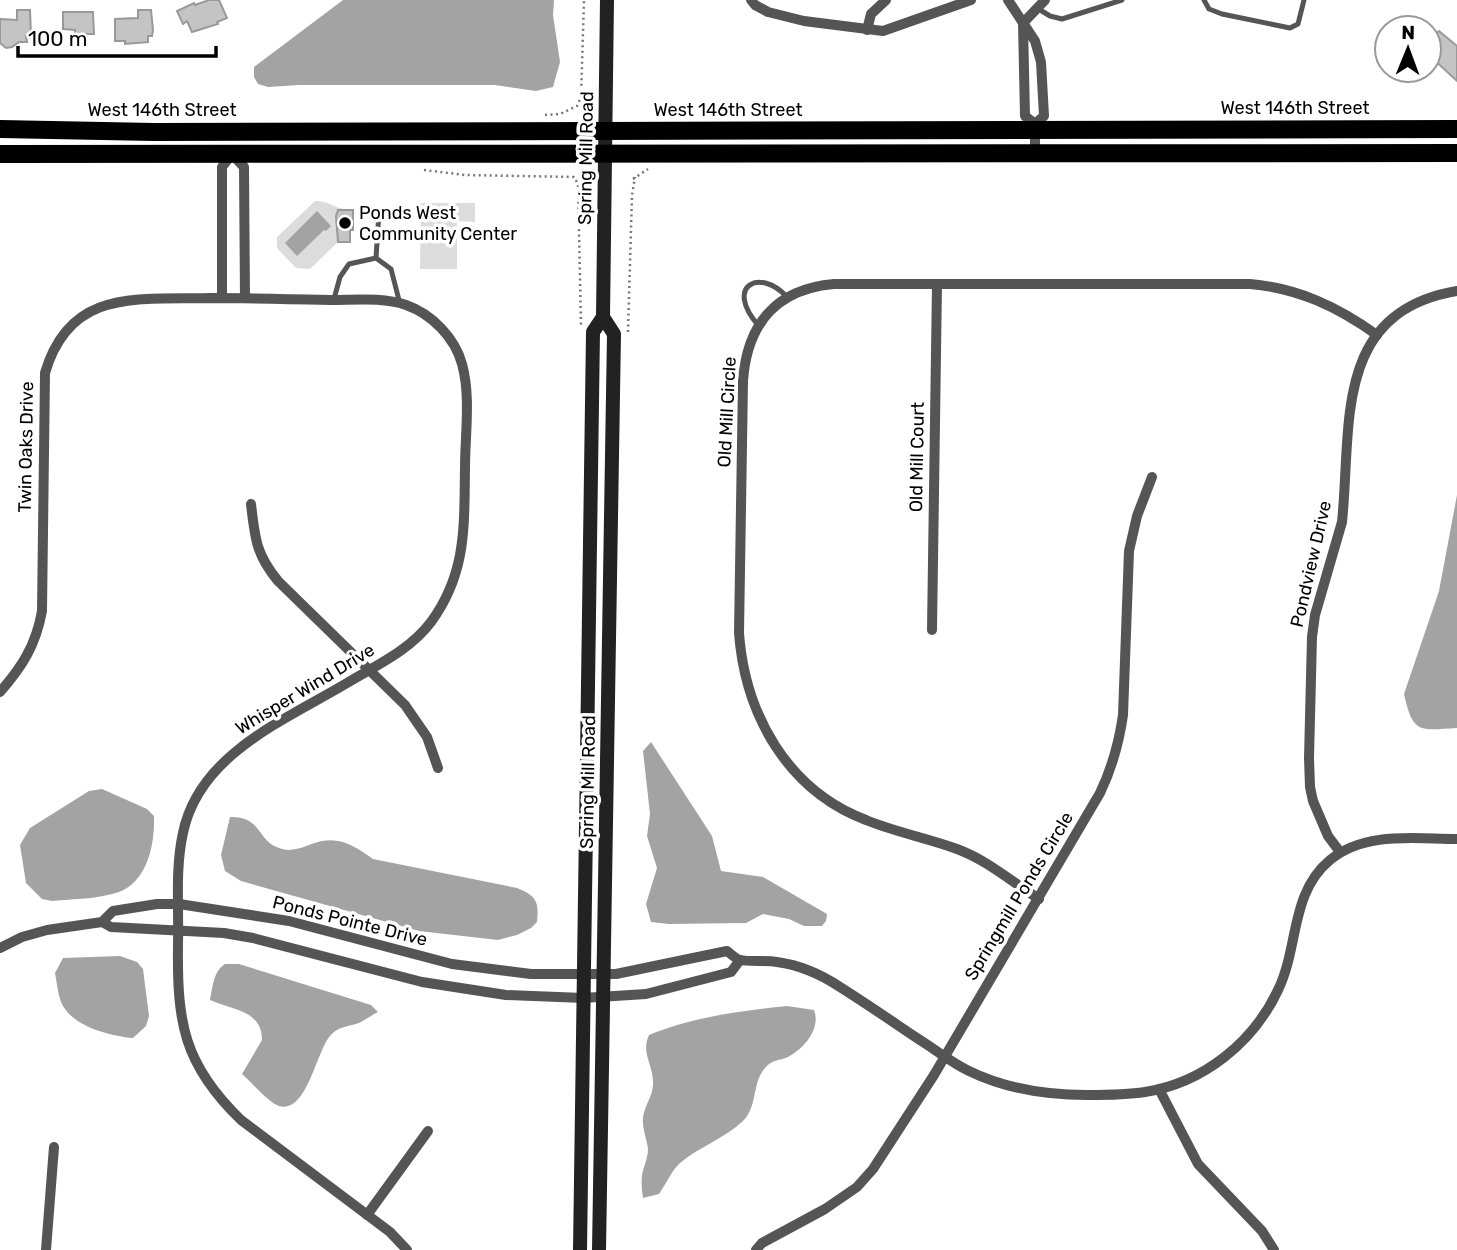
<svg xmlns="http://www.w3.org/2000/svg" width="1457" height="1250" font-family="Rubik,sans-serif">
<rect width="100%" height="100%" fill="#fff"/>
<!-- green -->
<g fill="#dcdcdc">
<path d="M315,201C330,201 336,210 353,210V230L350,231V242H338L310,269L296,268L277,248V237Z"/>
<polygon points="421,203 475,203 475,222 457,221 457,269 420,269"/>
</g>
<!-- water -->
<g fill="#a3a3a3">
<polygon points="343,0 554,0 553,15 560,62 553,87 536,91 495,85 299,85 268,87 258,84 254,77 254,67"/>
<polygon points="317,211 331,226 326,231 324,230 297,256 285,243"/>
<path d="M1457,495V728C1420,730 1413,735 1404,694L1439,591Z"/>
<polygon points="651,742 712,836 721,871 763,877 827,914 826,921 822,926 804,926 789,919 763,914 746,923 669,924 651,922 646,904 657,868 647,836 650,814 643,751"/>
<path d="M102,789L147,809L154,816C155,843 148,881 119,892C99,899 73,899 52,901L42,899L26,883L20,845L30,828L89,791Z"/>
<path d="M230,817C262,816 257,841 279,848C294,854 308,844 322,841C342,837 358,848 373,859L517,888C537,896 539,902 537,922L531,928L517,935L498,940L419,931L241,881L225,871L221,855Z"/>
<path d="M120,956L137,962L143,969L149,1016L146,1026L133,1038C110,1036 75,1027 63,1006C58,997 57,983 55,973L63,958Z"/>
<path d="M225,964H239L371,1005L378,1012C372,1015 365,1020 359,1023C348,1027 338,1026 330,1036C316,1052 307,1114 279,1106C269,1103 251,1082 242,1074L262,1040C262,1010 232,1010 210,1000C213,986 213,972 225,964Z"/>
<path d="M787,1006L814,1010C821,1028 805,1048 788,1057C779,1061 773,1059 765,1068C752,1082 758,1106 743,1121C725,1138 699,1147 680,1163C672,1170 666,1184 659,1194L643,1198C642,1191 641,1183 642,1176C643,1167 648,1159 648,1149C647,1139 642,1129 643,1117C645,1104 654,1095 653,1081C652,1062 641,1053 649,1035C693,1017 740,1011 787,1006Z"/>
</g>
<!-- building -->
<g fill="#c4c4c4" stroke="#999" stroke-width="2">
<polygon points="209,0 219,0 227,18 217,22 218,24 192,32 187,21 183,24 177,11 194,3 195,5"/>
<polygon points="17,10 30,10 31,36 26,36 27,42 19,42 12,47 6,48 0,43 0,19 17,20"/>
<polygon points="138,10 151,10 153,30 152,36 148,36 148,42 125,44 125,41 115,41 115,19 138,18"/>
<polygon points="63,12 93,12 94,34 75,34 75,30 63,29"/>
<polygon points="1439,31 1457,46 1457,81 1429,55 1434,48 1429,43 1429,40"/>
<polygon points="338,210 353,210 353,230 350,230 350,242 338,242 336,216"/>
</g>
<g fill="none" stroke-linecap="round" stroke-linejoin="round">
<!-- path -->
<g stroke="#777" stroke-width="2.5" stroke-dasharray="2 3.5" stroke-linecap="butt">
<polyline points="545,115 560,114 577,106 581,97 584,0"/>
<polyline points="424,170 465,175 574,177 578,184 581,326"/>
<polyline points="633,179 648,169"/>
<polyline points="628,332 632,195 635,177"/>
</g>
<!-- lane -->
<g stroke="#555" stroke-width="5">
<polyline points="1204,0 1209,9 1222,14 1290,28 1298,24 1304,0"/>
<polyline points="1037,8 1050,16 1062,19 1122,0"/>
<polyline points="376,258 379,212"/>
<polyline points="334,299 340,277 349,264 376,258 391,269 400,304"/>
<path d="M758,325C724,286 760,267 787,297"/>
</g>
<!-- street -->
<g stroke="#555" stroke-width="10">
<polyline points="751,0 755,5 768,12 804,21 883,31 971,0"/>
<polyline points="1008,0 1035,41 1041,62 1044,116 1035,124 1035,153"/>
<polyline points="1023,23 1025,116 1035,124"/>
<polyline points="1023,23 1045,0"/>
<polyline points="867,30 871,14 886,0"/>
<polyline points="232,154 244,167 245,298"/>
<polyline points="222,298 222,167 232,154"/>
<path d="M251,504C255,539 256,554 278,581L405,705L427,737L438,768"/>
<polyline points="932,630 937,284"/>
<path d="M0,692C22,667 36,645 42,611L45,373C70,287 139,300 212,298C251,298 291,299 330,300C355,300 383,297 406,305C432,314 455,338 462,364C471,396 465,435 465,468C464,526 467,573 431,622C410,650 377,665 347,683C285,720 199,754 183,833C175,869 179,907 178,944C177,1022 183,1064 241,1120L390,1232L407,1250"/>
<path d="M1340,852L1328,836L1313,801L1310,787L1309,758L1312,637L1315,615L1342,522C1352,426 1332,312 1457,291"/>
<path d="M1039,899C1012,882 987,860 957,849C927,838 895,832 866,820C787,790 745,714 739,633L743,381C747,324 776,289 834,284H1250C1298,288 1338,307 1377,335"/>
<polyline points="102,922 111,927 224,933 253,938 422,982 506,995 583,998 646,994 731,972 740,960"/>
<path d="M0,948L22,937L47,930L102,922L113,911L157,904H179L289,921L452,964L531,974H616L727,951C731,954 736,959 740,960C748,962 767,960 777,962C799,965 822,975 840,987C867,1004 893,1022 920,1040C936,1050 952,1063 969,1071C1006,1089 1046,1095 1087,1095C1106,1095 1126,1095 1145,1092C1203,1083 1253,1043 1278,990C1299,947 1290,893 1330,860C1365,831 1415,839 1457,839"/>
<polyline points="1159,1089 1198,1164 1262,1231 1274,1250"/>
<polyline points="367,1215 428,1131"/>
<polyline points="46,1250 54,1147"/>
<path d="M756,1250L762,1243L825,1209L857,1187L873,1169L934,1075L1100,793C1112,768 1119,743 1123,715L1129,551L1137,516L1152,477"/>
</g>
<!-- secondary -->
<g stroke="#222" stroke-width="14">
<polyline points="580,1250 593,332 603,317 607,0"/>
<polyline points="599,1250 614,334 603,317"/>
</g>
<!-- primary -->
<g stroke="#000" stroke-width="18">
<polyline points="0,129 154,132 1457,129"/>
<polyline points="0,154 1457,153"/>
</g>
</g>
<!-- markers -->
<circle fill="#000" stroke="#fff" stroke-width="2.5" cx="345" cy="223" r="7"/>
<g text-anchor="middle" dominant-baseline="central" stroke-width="7" stroke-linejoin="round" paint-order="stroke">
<!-- street labels -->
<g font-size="18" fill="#000" stroke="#fff">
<text x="1295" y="108">West 146th Street</text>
<text x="162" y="110">West 146th Street</text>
<text x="728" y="110">West 146th Street</text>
<text transform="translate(586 158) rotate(-89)">Spring Mill Road</text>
<text transform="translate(727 412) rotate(-87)">Old Mill Circle</text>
<text transform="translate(26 447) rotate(-89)">Twin Oaks Drive</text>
<text transform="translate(917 457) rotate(-89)">Old Mill Court</text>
<text transform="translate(1311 564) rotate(-77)">Pondview Drive</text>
<text transform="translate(305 689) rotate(-31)">Whisper Wind Drive</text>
<text transform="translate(588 782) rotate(-89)">Spring Mill Road</text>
<text transform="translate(1019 896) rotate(-59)">Springmill Ponds Circle</text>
<text transform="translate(350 921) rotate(14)">Ponds Pointe Drive</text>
</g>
<!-- poi labels -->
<g font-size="18" fill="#000" stroke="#fff" text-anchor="start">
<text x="359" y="213">Ponds West<tspan x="359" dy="21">Community Center</tspan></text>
</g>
</g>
<!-- north arrow -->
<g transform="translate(1408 49) rotate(1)"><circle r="33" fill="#ffffff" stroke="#999999" stroke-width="2"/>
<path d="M0-5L12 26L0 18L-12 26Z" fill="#000000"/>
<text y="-10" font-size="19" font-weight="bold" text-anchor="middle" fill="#000000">N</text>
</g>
<!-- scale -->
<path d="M18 46v10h198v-10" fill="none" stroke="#000000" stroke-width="3.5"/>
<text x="28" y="46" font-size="21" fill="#000000" stroke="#ffffff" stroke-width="5" paint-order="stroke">100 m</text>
</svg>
